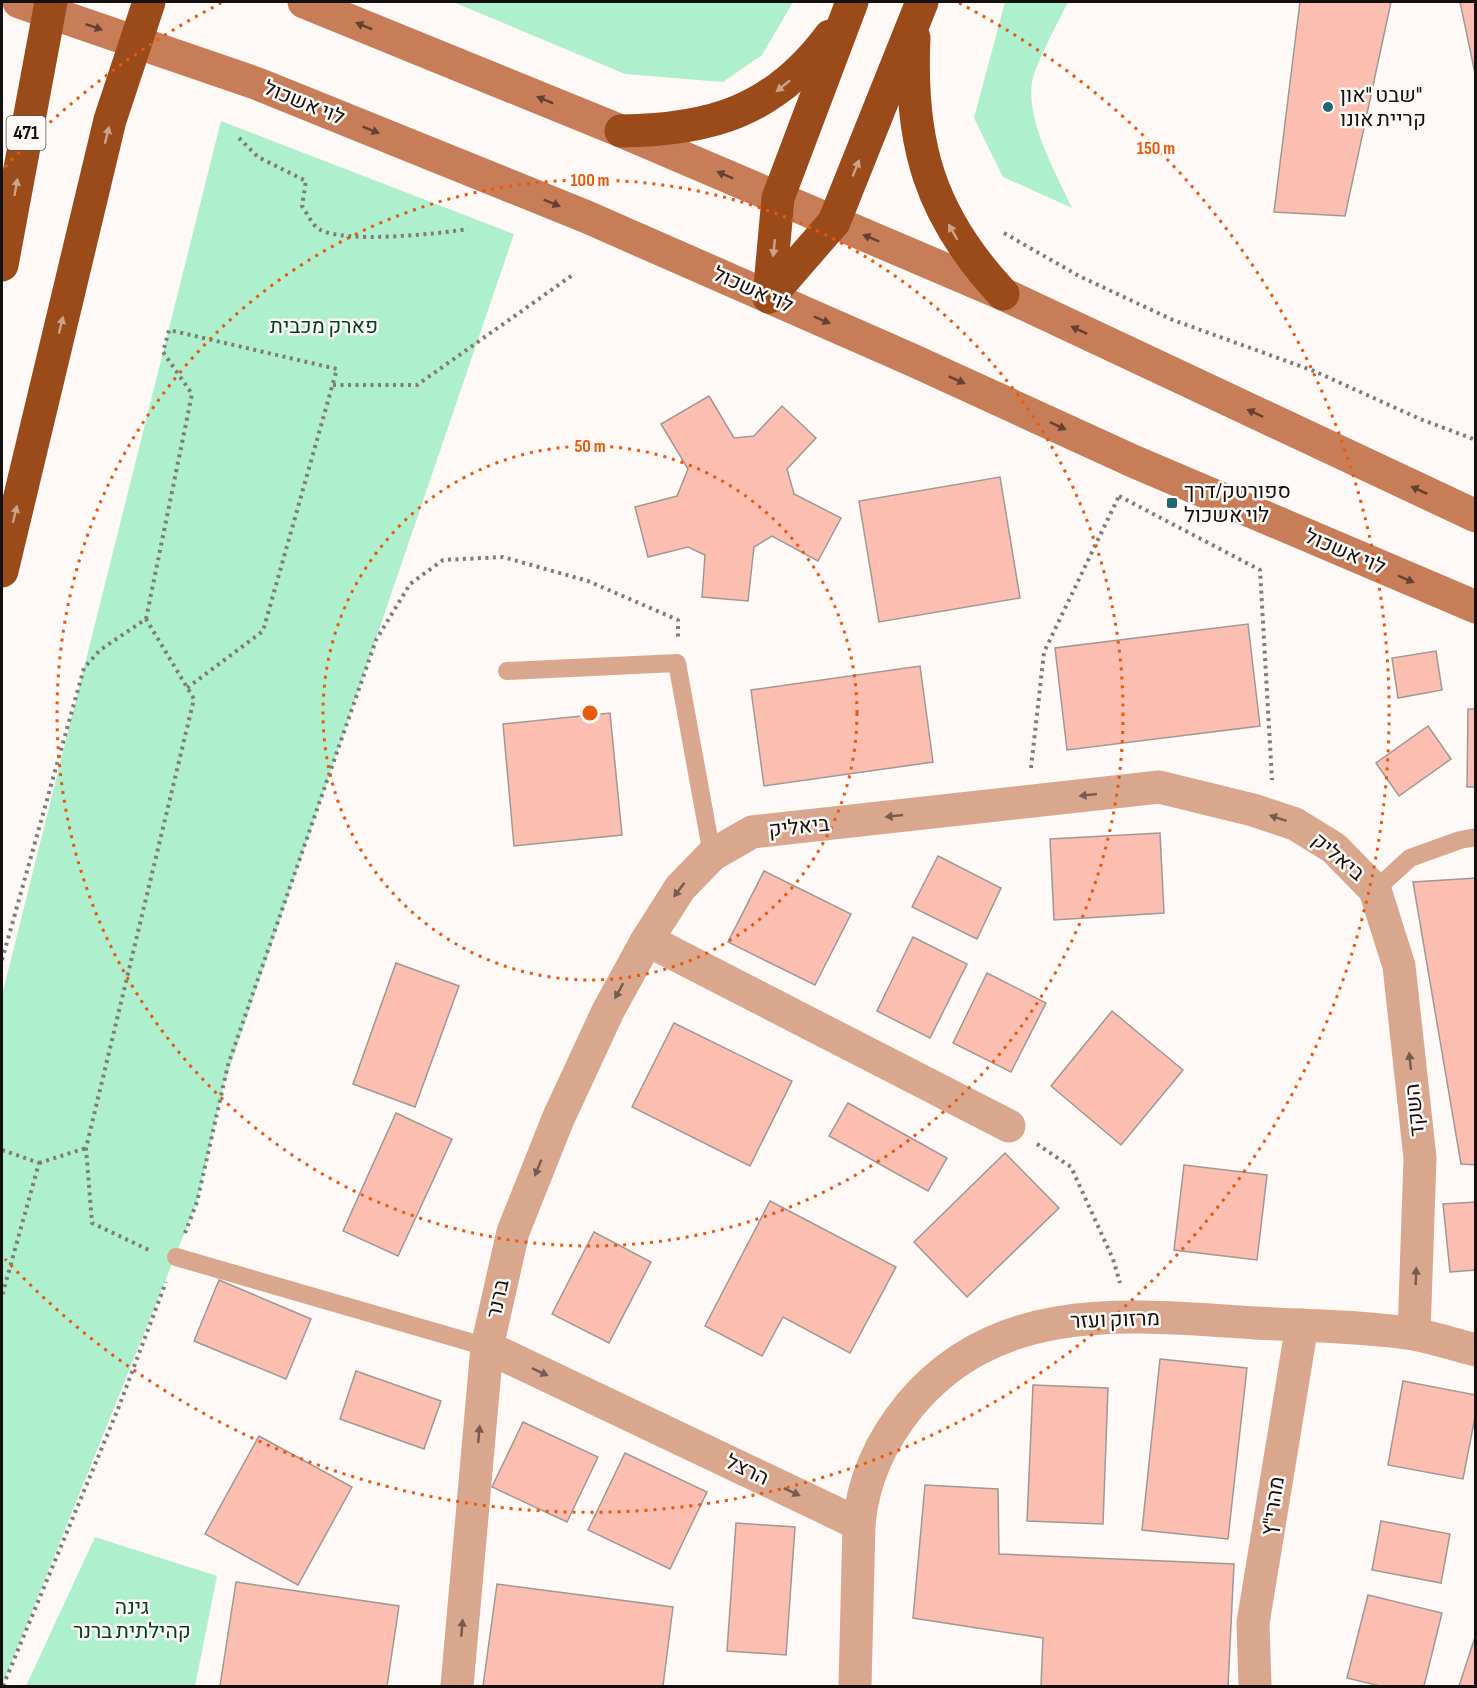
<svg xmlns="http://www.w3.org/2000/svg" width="1477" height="1688" font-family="'Sofia Sans Condensed',Heebo,sans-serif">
<rect width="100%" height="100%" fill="#fef9f6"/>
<!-- green -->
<g fill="#aeefcd">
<polygon points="453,2 793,2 762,55 723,82 625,74"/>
<path d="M1005,2H1068C1059,20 1035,65 1032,82C1026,121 1056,173 1072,208L1003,177L974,118Z"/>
<polygon points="221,121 514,234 224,1084 197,1202 2,1686 2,995"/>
<polygon points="95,1537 217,1576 195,1686 26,1686"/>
</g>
<!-- building -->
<g fill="#fcbeb1" stroke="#9f9896" stroke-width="1.5">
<polygon points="1300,2 1391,2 1345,216 1274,212"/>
<polygon points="1460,2 1476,2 1476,78"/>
<polygon points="709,396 734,438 754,436 782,406 816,438 787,469 794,494 841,518 818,561 772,536 754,547 748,601 702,597 705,555 688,547 648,557 635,507 677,496 688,469 661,424"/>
<polygon points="1000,477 1020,598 879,622 859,501"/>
<polygon points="1248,624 1260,726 1067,750 1055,648"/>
<polygon points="1436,651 1442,690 1398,698 1392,658"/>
<polygon points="920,666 933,762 764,786 751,690"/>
<polygon points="1468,709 1476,709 1476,787 1467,787"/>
<polygon points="610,713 622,835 514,846 503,724"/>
<polygon points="1428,726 1451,759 1399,796 1376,763"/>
<polygon points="1160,833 1164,913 1054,920 1050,839"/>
<polygon points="938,856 1001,888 977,939 912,907"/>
<polygon points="764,871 851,914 815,985 728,942"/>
<polygon points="1476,878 1476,1165 1461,1164 1413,882"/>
<polygon points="913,937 967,964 930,1038 877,1011"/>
<polygon points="396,963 459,986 415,1107 353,1084"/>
<polygon points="987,973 1046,1003 1011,1072 953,1043"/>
<polygon points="1112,1011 1183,1070 1121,1145 1051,1086"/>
<polygon points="674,1023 792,1081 750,1166 632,1107"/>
<polygon points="848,1103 947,1158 928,1191 829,1136"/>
<polygon points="396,1113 452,1139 398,1256 343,1231"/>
<polygon points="1005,1153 1059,1208 967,1297 914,1242"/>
<polygon points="1184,1165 1267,1175 1257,1260 1174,1250"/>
<polygon points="770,1201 896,1267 850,1353 783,1317 762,1356 705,1326"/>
<polygon points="1476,1202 1476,1270 1450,1272 1443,1204"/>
<polygon points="594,1232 651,1262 609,1343 552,1314"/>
<polygon points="219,1280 311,1319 286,1379 194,1341"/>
<polygon points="1160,1359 1247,1368 1228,1539 1142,1530"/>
<polygon points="356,1371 441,1401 424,1449 340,1419"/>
<polygon points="1403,1381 1476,1395 1476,1412 1463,1479 1388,1465"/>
<polygon points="1033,1385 1108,1388 1103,1524 1027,1521"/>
<polygon points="523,1422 598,1457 567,1522 492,1487"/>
<polygon points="259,1436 352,1487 298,1585 205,1534"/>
<polygon points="625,1453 707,1492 670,1569 588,1530"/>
<polygon points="925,1485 998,1489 999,1554 1234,1564 1228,1686 1041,1686 1043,1638 913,1618"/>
<polygon points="1381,1521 1450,1534 1441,1583 1372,1570"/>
<polygon points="736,1523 795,1527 786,1655 727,1651"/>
<polygon points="236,1582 399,1606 387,1686 220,1686"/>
<polygon points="497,1584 673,1607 663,1686 483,1686"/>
<polygon points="1368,1595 1442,1613 1424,1686 1380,1686 1347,1678"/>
<polygon points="1476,1634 1476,1686 1459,1686"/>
</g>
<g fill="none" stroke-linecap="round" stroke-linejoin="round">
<!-- path -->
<g stroke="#807c7a" stroke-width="4" stroke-dasharray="3 4.5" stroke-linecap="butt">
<path d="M239,138L258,157L306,181L302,206C307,213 312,225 319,229C344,244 437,234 468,229"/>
<polyline points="1004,233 1079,276 1173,320 1314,371 1420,419 1476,440"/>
<polyline points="333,385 417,385 574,274"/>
<polyline points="1119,496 1260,570 1272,780"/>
<polyline points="146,619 192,394 163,352 169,330 337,369 263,631 187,688"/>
<polyline points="1031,768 1044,652 1119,496"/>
<polyline points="2,960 84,668 100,650 146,619 194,699 86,1148 92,1223 151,1251"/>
<polyline points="1037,1144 1071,1167 1113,1259 1120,1283"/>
<polyline points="2,1150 39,1163 2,1296"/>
<polyline points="39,1163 86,1148"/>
<polyline points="185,1233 197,1202 228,1065 376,640 410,584 443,560 503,557 588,581 678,620 678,638"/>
<polyline points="3,1686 118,1409 166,1282"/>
</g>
<!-- service -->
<g stroke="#d9a78e" stroke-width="18">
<polyline points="507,671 677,663 712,855"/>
<polyline points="1375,890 1410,858 1460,840 1476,837"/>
<polyline points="176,1257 487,1347"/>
</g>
<!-- minor -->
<g stroke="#d9a78e" stroke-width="33">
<polyline points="647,940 1009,1126"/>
<polyline points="487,1347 859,1524"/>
<polyline points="457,1686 487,1347 513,1232 558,1119 608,1011 647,940 680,888 712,855 752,832 1159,787 1253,810 1295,824 1334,848 1375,890 1399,966 1420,1158 1414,1334"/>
<polyline points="1255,1686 1253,1623 1302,1325"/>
</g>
<!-- tertiary -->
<path stroke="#d9a78e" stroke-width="33" d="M855,1686L859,1524C863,1480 882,1439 910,1405C999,1298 1131,1315 1256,1323C1308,1326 1362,1326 1414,1334C1435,1338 1455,1345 1476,1350"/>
<!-- secondary -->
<g stroke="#c67d58" stroke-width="33">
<polyline points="19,2 258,84 587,217 910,359 1135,462 1476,607"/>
<polyline points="304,2 621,131 1003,294 1476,516"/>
</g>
<!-- motorway -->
<g stroke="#9b4b1a" stroke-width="33">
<path d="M914,38C909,144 930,216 1003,294"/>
<path d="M621,131C711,130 774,111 830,36"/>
<polyline points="2,265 51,2"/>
<polyline points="769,297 834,222 922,2"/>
<polyline points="769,297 778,198 852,2"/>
<polyline points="2,571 110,120 149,2"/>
</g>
</g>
<!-- one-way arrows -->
<defs><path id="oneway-solid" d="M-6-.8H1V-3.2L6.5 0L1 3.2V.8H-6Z" transform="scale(1.5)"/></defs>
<g fill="#644130">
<use href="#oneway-solid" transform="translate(364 26) rotate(-158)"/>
<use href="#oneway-solid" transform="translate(94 27) rotate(19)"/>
<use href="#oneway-solid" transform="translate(545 100) rotate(-158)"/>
<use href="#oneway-solid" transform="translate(371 130) rotate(22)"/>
<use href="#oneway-solid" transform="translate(725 175) rotate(-157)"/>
<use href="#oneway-solid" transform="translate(552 203) rotate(22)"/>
<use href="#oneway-solid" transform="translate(871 238) rotate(-157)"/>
<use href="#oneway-solid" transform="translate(822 320) rotate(23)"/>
<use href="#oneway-solid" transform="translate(1079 330) rotate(-155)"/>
<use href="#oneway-solid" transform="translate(957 380) rotate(24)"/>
<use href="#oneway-solid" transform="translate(1255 413) rotate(-155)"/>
<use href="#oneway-solid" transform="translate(1058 426) rotate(25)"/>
<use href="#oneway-solid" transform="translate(1419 490) rotate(-155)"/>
<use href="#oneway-solid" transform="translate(1406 579) rotate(23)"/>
</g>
<g fill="#cca288">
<use href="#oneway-solid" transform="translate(783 86) rotate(141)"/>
<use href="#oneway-solid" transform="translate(107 135) rotate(-76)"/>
<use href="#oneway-solid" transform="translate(856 168) rotate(-68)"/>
<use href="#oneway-solid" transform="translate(16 187) rotate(-80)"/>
<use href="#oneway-solid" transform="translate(953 232) rotate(-120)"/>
<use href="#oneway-solid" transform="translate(774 248) rotate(96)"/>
<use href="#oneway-solid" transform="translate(61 325) rotate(-76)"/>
<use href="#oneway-solid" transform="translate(15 514) rotate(-76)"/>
</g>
<g fill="#765c4e">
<use href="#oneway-solid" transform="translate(1088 795) rotate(174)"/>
<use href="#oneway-solid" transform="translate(894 816) rotate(174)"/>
<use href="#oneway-solid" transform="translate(1278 818) rotate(-162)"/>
<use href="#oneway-solid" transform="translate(679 890) rotate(127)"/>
<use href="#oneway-solid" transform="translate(619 991) rotate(118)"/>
<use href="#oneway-solid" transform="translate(1410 1061) rotate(-96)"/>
<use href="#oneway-solid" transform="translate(538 1168) rotate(112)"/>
<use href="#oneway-solid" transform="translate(1416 1276) rotate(-88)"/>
<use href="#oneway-solid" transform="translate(540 1372) rotate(25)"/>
<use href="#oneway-solid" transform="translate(479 1434) rotate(-85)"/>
<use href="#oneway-solid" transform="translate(792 1492) rotate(25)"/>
<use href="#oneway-solid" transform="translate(462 1628) rotate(-85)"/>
</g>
<!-- distance rings -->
<g fill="none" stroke="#e8590c" stroke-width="3" stroke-dasharray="3 6">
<circle cx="590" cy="713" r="267"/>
<circle cx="590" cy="713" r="533"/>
<path d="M5 167A800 800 0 0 1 221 3M959 3A800 800 0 1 1 5 1259"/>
</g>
<!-- markers -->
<g fill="#1e6774" stroke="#fef9f6" stroke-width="2">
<circle cx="1328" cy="107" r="6"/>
<rect x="1166" y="497" width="12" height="12" rx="3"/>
</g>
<g text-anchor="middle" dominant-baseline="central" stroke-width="5" stroke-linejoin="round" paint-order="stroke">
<!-- shield labels -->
<rect fill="#fef9f6" stroke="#5a5654" stroke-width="1.5" x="6.5" y="116" width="39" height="34" rx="4.5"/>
<g font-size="20" font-weight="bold" fill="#13100f">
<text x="26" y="133">471</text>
</g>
<!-- poi labels -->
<g font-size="21" fill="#13100f" stroke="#fef9f6" text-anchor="start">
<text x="1340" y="95">שבט "און"<tspan x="1340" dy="24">קריית אונו</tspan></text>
<text x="1184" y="491">ספורטק/דרך<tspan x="1184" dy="24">לוי אשכול</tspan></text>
</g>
<!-- street labels -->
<g font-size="21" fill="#13100f" stroke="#fef9f6">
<text transform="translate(304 103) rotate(22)">לוי אשכול</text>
<text transform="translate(753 290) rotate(24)">לוי אשכול</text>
<text transform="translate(1345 552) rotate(23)">לוי אשכול</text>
<text transform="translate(799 827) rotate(-6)">ביאליק</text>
<text transform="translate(1338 857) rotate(40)">ביאליק</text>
<text transform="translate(1415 1110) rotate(-96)">השקד</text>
<text transform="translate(498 1299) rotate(-77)">ברנר</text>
<text transform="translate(1115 1320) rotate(-2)">מרזוק ועזר</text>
<text transform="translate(747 1470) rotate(25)">הרצל</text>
<text transform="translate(1273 1506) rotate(-81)">מהרי"ץ</text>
</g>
<!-- park labels -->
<g font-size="21" fill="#003f27" stroke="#fef9f6">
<text x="324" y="326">פארק מכבית</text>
<text x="132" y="1607">גינה<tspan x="132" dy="24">קהילתית ברנר</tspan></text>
</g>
</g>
<circle cx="590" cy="713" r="9" fill="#e8590c" stroke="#fef9f6" stroke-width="3"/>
<g font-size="18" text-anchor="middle" font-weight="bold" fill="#e8590c" stroke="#fef9f6" stroke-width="5" stroke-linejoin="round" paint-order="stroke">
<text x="1156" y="154">150 m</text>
<text x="590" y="186">100 m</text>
<text x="590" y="452">50 m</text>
</g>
<!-- border -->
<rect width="1477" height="1688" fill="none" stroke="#13100f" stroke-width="6"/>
</svg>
